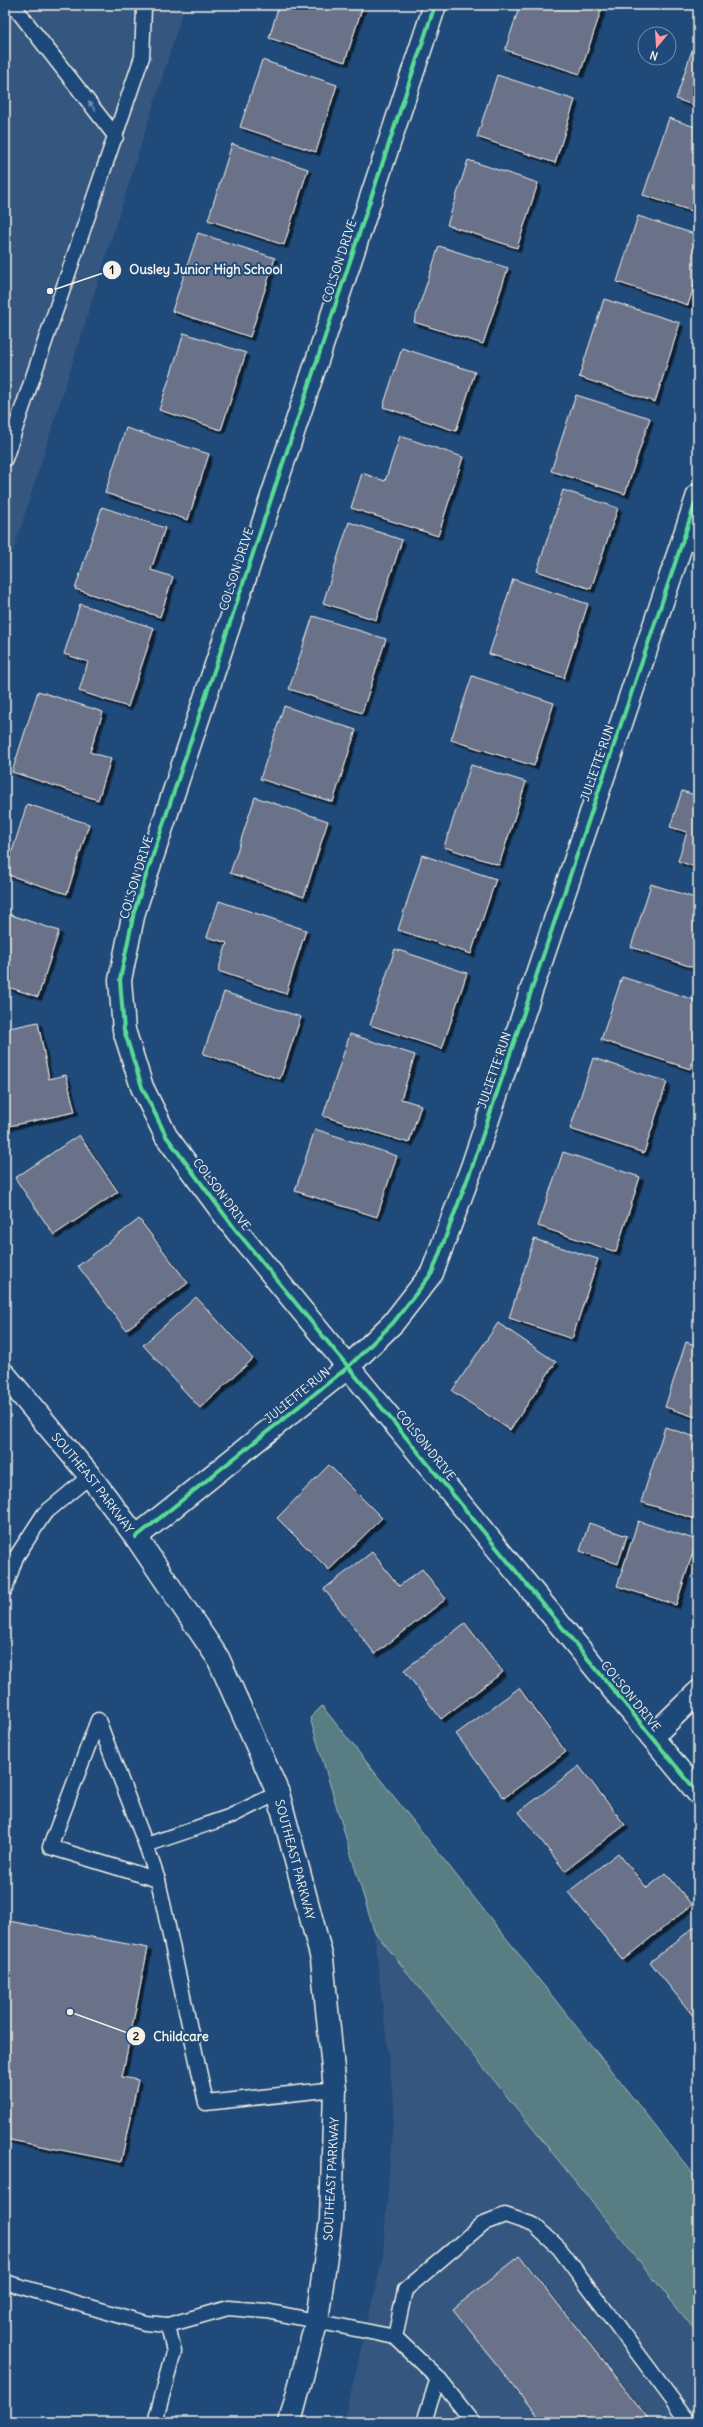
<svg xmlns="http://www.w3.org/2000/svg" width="703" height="2427" font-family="Delius,sans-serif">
<defs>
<filter id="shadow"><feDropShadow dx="3.5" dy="3.5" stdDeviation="0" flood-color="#0009"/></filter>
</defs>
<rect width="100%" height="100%" fill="#1f4a7a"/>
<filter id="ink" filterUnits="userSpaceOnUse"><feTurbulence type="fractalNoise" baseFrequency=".025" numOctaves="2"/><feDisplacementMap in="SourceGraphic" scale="8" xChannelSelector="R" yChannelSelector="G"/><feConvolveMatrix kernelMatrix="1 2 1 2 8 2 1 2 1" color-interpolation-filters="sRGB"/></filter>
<g filter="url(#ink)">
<!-- built -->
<g fill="#36567f">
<polygon points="5,5 185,5 5,577"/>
<polygon points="374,1931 698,2334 698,2422 344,2422 383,2255 394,2104"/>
</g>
<!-- green -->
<polygon fill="#597d82" stroke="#a6b7b5" points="322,1706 698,2180 698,2334 374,1931 310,1718"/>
<!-- building -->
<g fill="#6a728a" stroke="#f4f1e8" filter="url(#shadow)">
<polygon points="279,5 363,5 345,62 269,38"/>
<polygon points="520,5 603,5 580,74 505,50"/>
<polygon points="697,35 698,35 698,107 676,99"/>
<polygon points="262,60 337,85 316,152 240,127"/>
<polygon points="497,75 575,100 555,163 477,137"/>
<polygon points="669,118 698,128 698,213 643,195"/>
<polygon points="232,144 308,169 284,245 208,220"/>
<polygon points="468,160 538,183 517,248 447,225"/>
<polygon points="638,216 698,235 698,274 688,305 617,282"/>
<polygon points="198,233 275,258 250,337 172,311"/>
<polygon points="439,246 508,268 483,344 414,322"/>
<polygon points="604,299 680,323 655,402 579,377"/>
<polygon points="184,333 246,353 221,430 159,410"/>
<polygon points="402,348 475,372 456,431 383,407"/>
<polygon points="576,395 650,418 625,494 551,471"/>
<polygon points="126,428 209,454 188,520 105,493"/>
<polygon points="400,436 463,457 438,536 351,508 362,473 385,481"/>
<polygon points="563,490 618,508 591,589 537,571"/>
<polygon points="102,507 165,528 151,570 173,577 160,617 75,589"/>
<polygon points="349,522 402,540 376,620 323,603"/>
<polygon points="513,579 588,604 564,678 489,654"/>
<polygon points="80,604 154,628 128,707 79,691 88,662 64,654"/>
<polygon points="313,616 386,639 362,713 289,689"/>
<polygon points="472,676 554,703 534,766 451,740"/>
<polygon points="38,691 103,712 90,752 111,759 98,800 12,772"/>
<polygon points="284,706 356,730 333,802 260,779"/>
<polygon points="471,765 526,782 499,865 444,847"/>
<polygon points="682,791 698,796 698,868 678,861 687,832 670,827"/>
<polygon points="255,797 328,821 304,897 230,873"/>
<polygon points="27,804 89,824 67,894 5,874"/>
<polygon points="422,855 496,879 471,954 398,930"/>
<polygon points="651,884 698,899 698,969 631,947"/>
<polygon points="219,901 306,930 286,994 218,971 227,943 207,937"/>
<polygon points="5,913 59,931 38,997 5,986"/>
<polygon points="395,949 467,973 442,1049 370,1025"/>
<polygon points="622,977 698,1001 698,1046 690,1069 601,1040"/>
<polygon points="224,992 301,1017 280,1079 203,1054"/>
<polygon points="38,1022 49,1079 66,1075 75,1112 5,1127 5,1029"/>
<polygon points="350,1034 415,1055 401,1099 421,1105 409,1143 323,1116"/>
<polygon points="593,1058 667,1082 644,1153 570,1129"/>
<polygon points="315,1129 397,1156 377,1217 295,1191"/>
<polygon points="79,1135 118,1192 54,1235 15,1178"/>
<polygon points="563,1152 640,1177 616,1252 538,1226"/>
<polygon points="139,1219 188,1283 126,1330 78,1266"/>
<polygon points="534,1239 598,1259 572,1339 509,1318"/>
<polygon points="196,1297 253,1359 200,1408 143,1345"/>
<polygon points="498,1323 556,1362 510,1430 452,1391"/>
<polygon points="686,1342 698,1346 698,1418 665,1407"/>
<polygon points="665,1427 698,1438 698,1520 641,1502"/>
<polygon points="329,1465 382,1518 329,1570 277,1518"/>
<polygon points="638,1521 697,1540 676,1605 617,1586"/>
<polygon points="589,1523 627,1536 618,1564 580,1551"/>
<polygon points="372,1552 399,1586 422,1569 446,1599 375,1654 324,1589"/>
<polygon points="465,1623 503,1672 441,1719 404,1670"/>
<polygon points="519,1688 566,1752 504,1798 456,1734"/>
<polygon points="579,1766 625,1825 565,1871 519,1812"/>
<polygon points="618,1853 647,1888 666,1873 692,1905 623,1960 568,1892"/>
<polygon points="9,1921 148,1948 122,2077 138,2080 121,2162 5,2139 5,1939"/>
<polygon points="698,1924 698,2014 694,2017 650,1962"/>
<polygon points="520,2256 651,2422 542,2422 453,2309"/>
</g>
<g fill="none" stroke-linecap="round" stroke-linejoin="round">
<defs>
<g id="service">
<polyline points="13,5 116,137"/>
<polyline points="5,459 142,57 144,9 142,5"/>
<polyline points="5,1589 16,1557 44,1514 90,1476"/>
<polyline points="278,1793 231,1816 146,1845 158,1880 206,2103 335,2089"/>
<polyline points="146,1845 98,1720 50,1847 158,1880"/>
<polyline points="5,2282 145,2323 168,2325 174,2352 155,2422"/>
<polyline points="168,2325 228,2308 266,2311 395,2337 438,2378 473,2422"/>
<polyline points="395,2337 405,2290 484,2223 505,2215 534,2225 559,2248 689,2422"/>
<polyline points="424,2422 438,2378"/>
</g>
<g id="minor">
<polyline points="435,5 134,912 120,980 124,1030 142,1087 166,1136 235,1229 698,1793"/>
<polyline points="136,1537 348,1367 393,1323 432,1273 472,1167 698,495"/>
<polyline points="652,1737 698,1692"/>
</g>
<g id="tertiary">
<path id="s1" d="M5,1375L90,1476L136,1537L218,1658L278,1793L322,1959L335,2089L331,2220L317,2320L290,2422"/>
</g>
</defs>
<!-- service casing -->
<use href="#service" stroke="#f4f1e8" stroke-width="17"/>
<!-- minor casing -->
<use href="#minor" stroke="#f4f1e8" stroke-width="25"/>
<!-- tertiary casing -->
<use href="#tertiary" stroke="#f4f1e8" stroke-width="25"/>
<!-- service -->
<use href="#service" stroke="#1f4a7a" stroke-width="14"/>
<!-- minor -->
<use href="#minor" stroke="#1f4a7a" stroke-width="22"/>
<!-- tertiary -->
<use href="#tertiary" stroke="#1f4a7a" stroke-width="22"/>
<defs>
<g id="cycleway">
<polyline points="435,5 134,912 120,980 124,1030 142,1087 166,1136 235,1229 698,1793"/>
<polyline points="136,1537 348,1367 393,1323 432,1273 472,1167 698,495"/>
</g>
</defs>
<!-- cycleway casing -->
<use href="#cycleway" stroke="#1f4a7a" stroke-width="6"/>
<!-- cycleway -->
<use href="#cycleway" stroke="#5adb95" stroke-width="4"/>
</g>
<!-- one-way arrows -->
<defs><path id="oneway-solid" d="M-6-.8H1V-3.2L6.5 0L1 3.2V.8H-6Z"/></defs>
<use fill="#748da6" href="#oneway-solid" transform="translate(92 106) rotate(-128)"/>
</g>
<g text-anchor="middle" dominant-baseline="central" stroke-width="4" stroke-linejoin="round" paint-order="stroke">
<!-- street labels -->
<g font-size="12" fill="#f4f1e8" stroke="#1f4a7a">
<text transform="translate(339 261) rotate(-72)">COLSON DRIVE</text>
<text transform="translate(236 569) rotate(-72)">COLSON DRIVE</text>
<text transform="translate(597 763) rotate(-71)">JULIETTE RUN</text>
<text transform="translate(136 877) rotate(-73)">COLSON DRIVE</text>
<text transform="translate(494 1070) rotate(-71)">JULIETTE RUN</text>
<text transform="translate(222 1194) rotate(53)">COLSON DRIVE</text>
<text transform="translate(297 1395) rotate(-39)">JULIETTE RUN</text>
<text transform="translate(426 1445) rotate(51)">COLSON DRIVE</text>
<text stroke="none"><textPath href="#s1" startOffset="139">SOUTHEAST PARKWAY</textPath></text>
<text transform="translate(631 1696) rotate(51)">COLSON DRIVE</text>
<text stroke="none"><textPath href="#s1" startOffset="571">SOUTHEAST PARKWAY</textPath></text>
<text transform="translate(331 2179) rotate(-87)">SOUTHEAST PARKWAY</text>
</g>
</g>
<!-- callouts -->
<path fill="none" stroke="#f4f1e8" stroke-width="1.5" d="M50 291L112 270M70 2012L136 2036"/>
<g fill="#f4f1e8" stroke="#1f4a7a" stroke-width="1.5">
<circle cx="50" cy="291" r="4"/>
<circle cx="70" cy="2012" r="4"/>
<circle cx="112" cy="270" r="10"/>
<circle cx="136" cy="2036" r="10"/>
</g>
<g font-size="12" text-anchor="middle" font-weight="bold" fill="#111">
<text x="112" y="274">1</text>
<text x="136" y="2040">2</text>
</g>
<g font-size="13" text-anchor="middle" font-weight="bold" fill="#f4f1e8" stroke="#1f4a7a" stroke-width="4" stroke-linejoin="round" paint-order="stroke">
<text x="206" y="274">Ousley Junior High School</text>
<text x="181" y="2041">Childcare</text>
</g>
<!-- margin -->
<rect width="703" height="2427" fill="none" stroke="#1f4a7a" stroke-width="20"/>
<rect x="10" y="10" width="683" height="2407" fill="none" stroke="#f4f1e8" stroke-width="1.5" filter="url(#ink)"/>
<!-- north arrow -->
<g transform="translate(657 46) rotate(198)"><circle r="19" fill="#1f4a7a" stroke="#748da6"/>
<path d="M0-3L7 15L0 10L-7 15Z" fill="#ff9aa2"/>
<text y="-6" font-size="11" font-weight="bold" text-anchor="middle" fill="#f4f1e8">N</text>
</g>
</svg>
